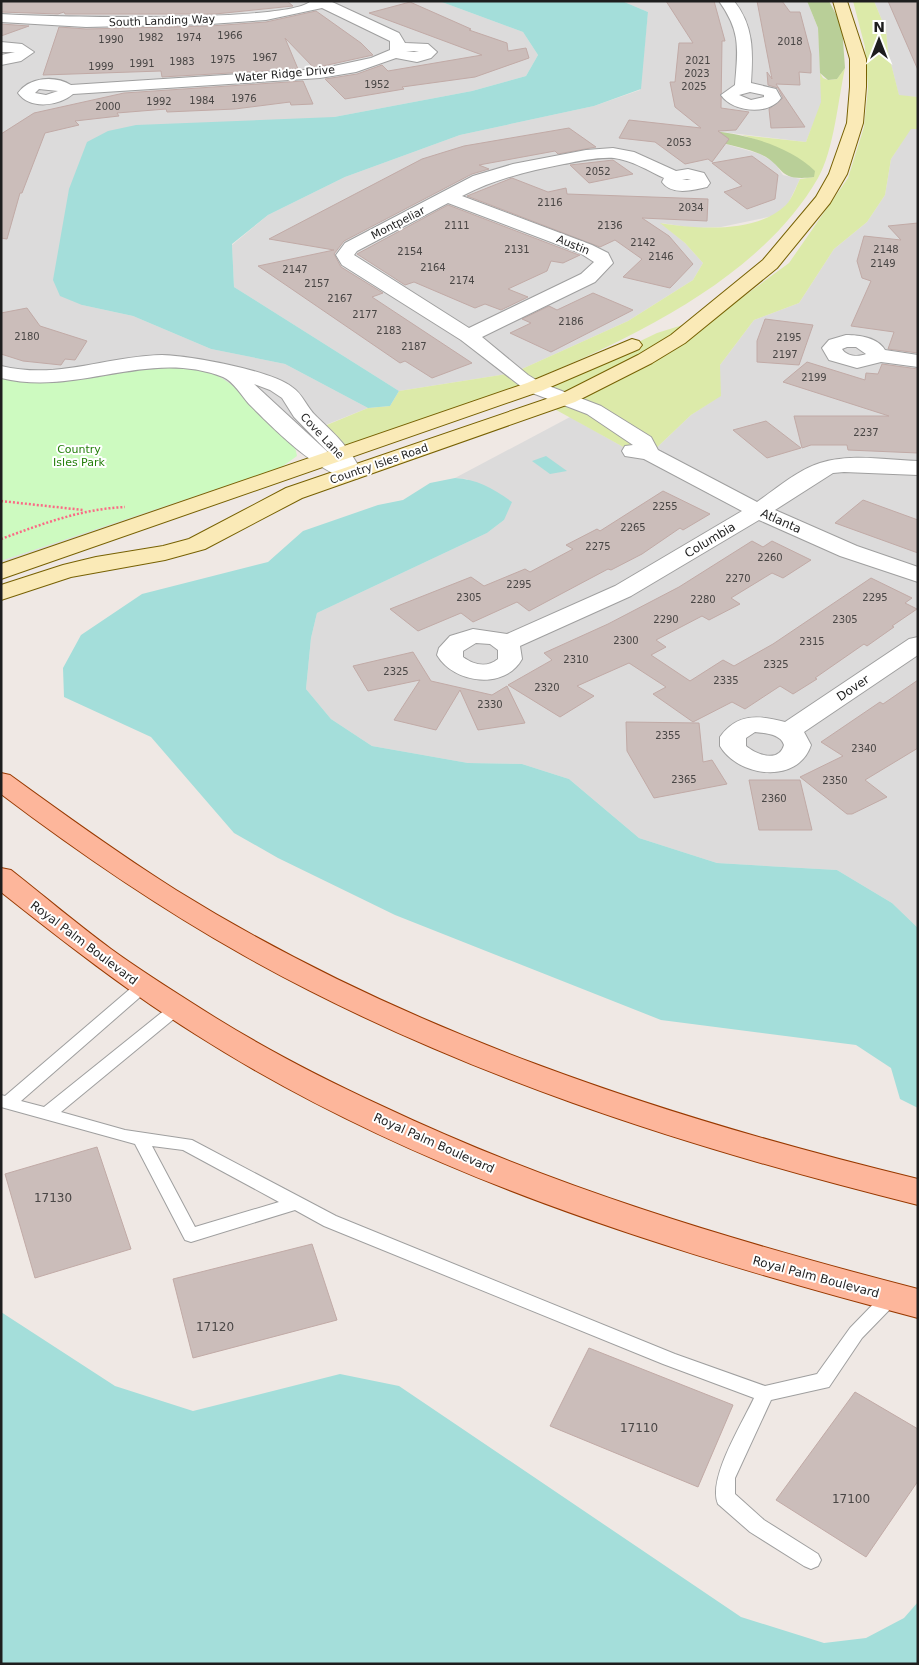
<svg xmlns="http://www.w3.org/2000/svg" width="919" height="1665" font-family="'DejaVu Sans',sans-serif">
<rect width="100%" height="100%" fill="#efe8e4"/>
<!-- residential -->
<g fill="#dcdbdb">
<polygon points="1,1 439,1 523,32 538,55 526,76 472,91 334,117 82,305 133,316 211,349 285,364 368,408 318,428 329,440 295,447 28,382 1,377"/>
<polygon points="622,1 807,1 818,28 822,102 806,142 714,131 722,143 760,154 774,162 783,175 800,179 788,204 773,216 721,227 694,228 661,223 685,243 703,263 693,280 628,321 513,373 399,391 234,287 232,245 268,215 345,177 460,135 594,106 640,90 648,12"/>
<polygon points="874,1 918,1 918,97 899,96 888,52 886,30"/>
<polygon points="911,128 918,129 918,928 892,903 837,870 717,863 639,838 569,779 522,764 468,763 372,746 331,719 306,689 311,638 317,613 487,533 504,520 467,479 455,478 570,417 627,449 650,454 691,415 720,396 720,365 754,320 799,303 834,249 867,222 885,195 891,159"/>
</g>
<!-- grass -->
<g fill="#dceaa9">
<polygon points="853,1 874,1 886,30 888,52 899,95 918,97 918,129 911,129 891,159 885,195 867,222 834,249 799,303 754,320 720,365 721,396 691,415 650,454 627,449 549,406 567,399 534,387 601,360 657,333 721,313 789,263 848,178 864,127 868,88 865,47"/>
<path d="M845,68C838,100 834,150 818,178C738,318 511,388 367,442L340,445L317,429L368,408L390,406L399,391L513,373L628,321L693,280L703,263L685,243L660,223C697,229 756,234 786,205C792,199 796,187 800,179L814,177L757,140L742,135L806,142L821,102L820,73L823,78L828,80L837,79Z"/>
</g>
<!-- forest -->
<g fill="#b9cf98">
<polygon points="807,1 829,1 842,26 845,68 837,79 828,80 820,73 818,28"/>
<path d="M714,131C748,135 790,146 815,171L814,177C775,182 786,165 760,154C748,149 734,146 722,143Z"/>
</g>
<!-- park -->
<path fill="#cdfac0" d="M153,365C163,365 173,364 183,365C231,369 264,416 295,447L297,456L276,471L1,561V377L28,382Z"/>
<!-- parking -->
<polygon fill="#dedede" points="273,473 1,566 1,561 258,475"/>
<!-- water -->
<g fill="#a4deda">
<polygon points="439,1 622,1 648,12 641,89 594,106 460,135 345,177 268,215 232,244 234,287 399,391 390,406 368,408 285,364 211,349 133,316 82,305 60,296 53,280 69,189 87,142 108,131 136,125 334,117 472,91 526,76 538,55 523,32"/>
<polygon points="546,456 567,471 550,474 532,461"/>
<path d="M455,478C477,479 494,489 512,502L504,520L487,533L317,613L311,638L306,689L331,719L372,746L468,763L522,764L569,779L639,838L717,863L837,870L892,903L918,928V1108L900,1099L891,1068L856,1045L661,1020L395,915L278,858L234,833L151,737L64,697L63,668L81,635L142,594L268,562L303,531L378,505L403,500L430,483Z"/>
<polygon points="1,1312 115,1386 193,1411 340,1374 399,1386 741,1617 824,1643 866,1638 904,1618 918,1602 918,1664 1,1664"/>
</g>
<!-- building -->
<g fill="#cbbdba" stroke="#c1aaa6">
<polygon points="1,1 287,1 293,6 215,14 65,14 64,12 58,14 1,12"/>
<polygon points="666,1 714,1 725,41 722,41 721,108 749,112 736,130 718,131 729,139 712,162 708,159 685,164 655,142 619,138 629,120 701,128 675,107 670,82 675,82 679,43 693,43"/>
<polygon points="757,1 782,1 790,12 800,12 811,54 811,73 799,72 800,85 776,84 805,127 771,128 769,109 783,98 778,88 768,85 767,72 772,79"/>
<polygon points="888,1 918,1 918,70"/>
<polygon points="410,2 471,29 469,30 507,43 508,51 526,48 529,58 475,77 402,87 404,89 345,99 325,79 357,74 382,65 388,71 482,55 369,13"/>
<polygon points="316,11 361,43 373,55 314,68 285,38 298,69 162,77 161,71 43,75 59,27 86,29 210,26 266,22"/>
<polygon points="1,24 29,26 1,36"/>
<polygon points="303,81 313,104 291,105 290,102 235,109 167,112 166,109 117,113 119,116 75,121 79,125 45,133 22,193 20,193 7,239 1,238 1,134 34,113 124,93"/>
<polygon points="569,128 596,147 558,154 555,151 479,165 489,169 472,174 344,241 334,254 341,267 383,293 372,297 472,363 432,378 405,361 400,363 258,266 334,250 269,239 422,159 464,146"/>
<polygon points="752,156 778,175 775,199 747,209 724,192 742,186 712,163"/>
<polygon points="613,160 633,174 589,183 570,165"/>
<polygon points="512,178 548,192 566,188 567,194 708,199 707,221 642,218 669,236 693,264 670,288 623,277 642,259 615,240 600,247 467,196"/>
<polygon points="448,205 579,255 580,255 563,263 551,261 547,271 508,289 528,297 501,310 485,304 475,308 414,282 405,285 357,254"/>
<polygon points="918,223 917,321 918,353 888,349 894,332 851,326 871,281 862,278 857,261 864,236 901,240 888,226"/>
<polygon points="593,293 633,310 551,352 510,333 531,323 522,319 549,306 557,310"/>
<polygon points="27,308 40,326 87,341 75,360 65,359 61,365 23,361 1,354 1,313"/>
<polygon points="765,319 813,325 799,365 757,362 757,341"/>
<polygon points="807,362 865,380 866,373 878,374 882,364 918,369 918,453 848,450 847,445 811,445 802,448 794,416 889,416 783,382"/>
<polygon points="766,421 801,448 767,458 733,430"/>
<polygon points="663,491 710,514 683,530 680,528 642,554 611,570 608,569 529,611 517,602 473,622 461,613 418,631 390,609 471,577 484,586 525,569 530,572 573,549 566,545 597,529 600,531"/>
<polygon points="863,500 918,520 918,553 835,523"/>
<polygon points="752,541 763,547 772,541 811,560 783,578 772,573 731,598 740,604 709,620 702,616 656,640 666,647 651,655 690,681 723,660 734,666 773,644 871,578 912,598 905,603 917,609 892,626 894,627 867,646 864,644 815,678 817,679 793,694 780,686 745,709 732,702 693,722 653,694 666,687 629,663 577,686 594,696 560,717 508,685 552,660 544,653 608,624 679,587"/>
<polygon points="413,652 431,681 492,695 507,686 525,723 478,730 460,690 436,730 394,720 420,680 368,691 353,666"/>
<polygon points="918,680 918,748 865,780 887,797 852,814 847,814 800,777 843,756 821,742 880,702 883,704"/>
<polygon points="626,722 699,723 703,762 712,760 727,784 654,798 627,751"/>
<polygon points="749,780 800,780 812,830 759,830"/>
<polygon points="97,1147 131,1249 35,1278 5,1174"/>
<polygon points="312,1244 337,1320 193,1358 173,1279"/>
<polygon points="589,1348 733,1405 698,1487 550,1426"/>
<polygon points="855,1392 918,1429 918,1481 866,1557 776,1500"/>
</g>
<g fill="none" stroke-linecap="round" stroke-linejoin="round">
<defs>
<path id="lane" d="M142,982L147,983L149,987L147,991L21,1101L44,1107L171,1005H181L184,1009L181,1013L61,1112L125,1130L192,1140L336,1216L675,1354L765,1386L817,1374L850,1328L885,1292L891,1290L897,1292L900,1297L897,1302L862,1338L829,1387L771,1400L735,1478V1494L764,1520L818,1554L821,1560L818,1566L811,1569L804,1566L750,1532L718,1504C707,1479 743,1422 754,1398L663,1364L324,1226L295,1210L191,1242L185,1240L135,1144L1,1107V1095L5,1096L137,983ZM152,1146L183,1150L279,1202L195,1227Z"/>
<g id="street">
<path d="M311,1H330L399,33L405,43L428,44L437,52L431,58L417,62L396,58L356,72L320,78L73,94C59,106 30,110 18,93C29,77 55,75 71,85L320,69L371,58L390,50V41L322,8L266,20L210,24L86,27L1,22V14C44,17 290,23 311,1ZM414,51L419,52H406ZM39,89L58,91L46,95L35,93Z"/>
<path d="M719,1H734C754,26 753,52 751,83L776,89L781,98C769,116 732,112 721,95L735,85C738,48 741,32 719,1ZM750,92L764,95V97L751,100L739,95Z"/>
<polygon points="1,42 22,44 34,52 21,61 1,65 1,55 15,52 1,52"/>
<path d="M613,148L634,152L676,171L688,169L704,173L710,183L707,187C693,190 672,196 662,182L664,178C649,171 631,160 614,158C598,157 580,161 564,164C528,171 495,179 462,196L592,245L608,253L613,263L595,282L482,337L528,375L541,383L601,406L651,437L658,450L757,502C777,488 798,470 820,463C851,453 887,460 918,461V475L844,472L833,473L775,510L857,546L918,567V582L840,556L759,520L631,596L520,646L522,659C505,690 454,684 437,655L439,648L450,636L473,629L507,634L615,586L742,511L644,459L625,456L622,451L625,446L633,445L587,414L527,391L461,340L342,265L336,255L345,243L473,176L513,164L586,150ZM687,179L691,180H682ZM448,203L580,253L594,262L581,274L469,328L354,255L357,251ZM476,643L490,644L498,650V659C487,668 474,665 463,657V651Z"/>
<path d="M846,335C860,335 878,338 885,350L918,355V367L881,362L857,368L829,360L822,348L829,340ZM847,347H856L866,354C859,357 847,357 842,349Z"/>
<path d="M162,355C191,356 270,370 292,387C303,394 307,408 316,416C335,434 351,449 362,473L359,478C328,485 271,426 249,404C242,396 233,381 223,377C147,348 78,397 1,378V366C59,380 106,356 162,355ZM254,384L270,390L282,398L294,417L332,456Z"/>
<path d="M918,637V655L804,732L811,745C798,785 738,777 720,746V737C737,713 759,715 785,722L909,639ZM755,732C765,733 781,734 784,745C779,763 757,755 746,746V738Z"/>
</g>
<g id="secondary">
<polygon points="833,1 847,1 866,59 866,87 863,123 847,174 830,203 777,268 685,343 652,363 575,402 302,498 205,549 165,560 71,577 1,600 1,585 63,565 96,557 163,546 189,539 286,488 561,394 638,355 671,335 763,260 816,197 829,174 847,123 850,87 850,59"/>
<polygon points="632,339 639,341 642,345 639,349 541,391 1,579 1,564 527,383"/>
</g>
<g id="primary">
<path d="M1,773L10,775C65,815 119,854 176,890C403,1031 659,1116 918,1179V1205C685,1147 453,1073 243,955C158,907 79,853 1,794Z"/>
<path d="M1,868L11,870C44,896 77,924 111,949C144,973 181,996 216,1018C269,1051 326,1080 382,1106C555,1188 733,1241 918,1289V1318C668,1252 415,1174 195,1034C127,991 64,942 1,892Z"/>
</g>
</defs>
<!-- lane casing -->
<use href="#lane" stroke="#9f9f9f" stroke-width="2"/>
<!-- street casing -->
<use href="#street" stroke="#9f9f9f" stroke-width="2"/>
<!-- secondary casing -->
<use href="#secondary" stroke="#776103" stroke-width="2"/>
<!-- primary casing -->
<use href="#primary" stroke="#983900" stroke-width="2"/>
<!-- path -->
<g stroke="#fb6985" stroke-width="2.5" stroke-dasharray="2 2" stroke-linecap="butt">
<polyline points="1,501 83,510"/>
<path d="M1,539C42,524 81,509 125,507"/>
</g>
<!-- lane -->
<use href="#lane" fill="#fff" fill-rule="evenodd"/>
<!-- street -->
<use href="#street" fill="#fff" fill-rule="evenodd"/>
<!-- secondary -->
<use href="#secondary" fill="#faeab7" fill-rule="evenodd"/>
<!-- primary -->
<use href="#primary" fill="#fdb69b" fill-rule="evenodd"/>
</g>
<g text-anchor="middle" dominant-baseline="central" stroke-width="4" stroke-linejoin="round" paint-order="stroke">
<!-- number labels -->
<g font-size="10" fill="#494645">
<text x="230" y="35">1966</text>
<text x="151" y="37">1982</text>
<text x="189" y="37">1974</text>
<text x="111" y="39">1990</text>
<text x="790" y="41">2018</text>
<text x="265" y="57">1967</text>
<text x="223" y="59">1975</text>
<text x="698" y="60">2021</text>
<text x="182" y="61">1983</text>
<text x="142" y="63">1991</text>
<text x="101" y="66">1999</text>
<text x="697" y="73">2023</text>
<text x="377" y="84">1952</text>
<text x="694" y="86">2025</text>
<text x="244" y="98">1976</text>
<text x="202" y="100">1984</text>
<text x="159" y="101">1992</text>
<text x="108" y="106">2000</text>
<text x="679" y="142">2053</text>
<text x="598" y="171">2052</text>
<text x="550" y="202">2116</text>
<text x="691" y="207">2034</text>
<text x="457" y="225">2111</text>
<text x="610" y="225">2136</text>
<text x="643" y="242">2142</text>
<text x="517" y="249">2131</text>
<text x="886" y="249">2148</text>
<text x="410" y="251">2154</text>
<text x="661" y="256">2146</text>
<text x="883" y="263">2149</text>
<text x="433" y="267">2164</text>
<text x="295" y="269">2147</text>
<text x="462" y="280">2174</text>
<text x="317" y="283">2157</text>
<text x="340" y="298">2167</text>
<text x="365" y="314">2177</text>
<text x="571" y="321">2186</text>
<text x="389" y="330">2183</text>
<text x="27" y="336">2180</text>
<text x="789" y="337">2195</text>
<text x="414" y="346">2187</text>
<text x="785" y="354">2197</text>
<text x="814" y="377">2199</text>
<text x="866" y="432">2237</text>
<text x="665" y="506">2255</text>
<text x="633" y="527">2265</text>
<text x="598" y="546">2275</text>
<text x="770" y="557">2260</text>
<text x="738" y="578">2270</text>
<text x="519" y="584">2295</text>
<text x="469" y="597">2305</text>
<text x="875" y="597">2295</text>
<text x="703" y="599">2280</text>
<text x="666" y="619">2290</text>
<text x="845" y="619">2305</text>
<text x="626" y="640">2300</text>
<text x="812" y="641">2315</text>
<text x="576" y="659">2310</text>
<text x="776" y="664">2325</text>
<text x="396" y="671">2325</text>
<text x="726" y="680">2335</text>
<text x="547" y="687">2320</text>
<text x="490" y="704">2330</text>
<text x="668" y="735">2355</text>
<text x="864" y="748">2340</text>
<text x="684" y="779">2365</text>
<text x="835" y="780">2350</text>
<text x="774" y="798">2360</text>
</g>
<!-- far-street labels -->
<g font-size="11" fill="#1e1e1e" stroke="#fff">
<text transform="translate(162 21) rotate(-2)">South Landing Way</text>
<text transform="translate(285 74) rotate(-5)">Water Ridge Drive</text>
<text transform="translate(398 223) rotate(-27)">Montpeliar</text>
<text transform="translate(573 245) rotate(22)">Austin</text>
<text transform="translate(322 436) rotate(47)">Cove Lane</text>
<text transform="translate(379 464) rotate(-19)">Country Isles Road</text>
</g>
<!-- far-park labels -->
<g font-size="11" fill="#237e0a" stroke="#fff">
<text x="79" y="449">Country<tspan x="79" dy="13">Isles Park</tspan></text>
</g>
<!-- street labels -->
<g font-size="12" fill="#1e1e1e" stroke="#fff">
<text transform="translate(781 521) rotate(24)">Atlanta</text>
<text transform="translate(710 540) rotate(-31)">Columbia</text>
<text transform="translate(853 688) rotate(-34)">Dover</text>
<text transform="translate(84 943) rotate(37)">Royal Palm Boulevard</text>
<text transform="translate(434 1143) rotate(24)">Royal Palm Boulevard</text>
<text transform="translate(816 1277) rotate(15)">Royal Palm Boulevard</text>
</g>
<!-- near-number labels -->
<g font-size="12" fill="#494645">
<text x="53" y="1198">17130</text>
<text x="215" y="1327">17120</text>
<text x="639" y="1428">17110</text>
<text x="851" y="1499">17100</text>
</g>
</g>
<!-- border -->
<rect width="919" height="1665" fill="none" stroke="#1e1e1e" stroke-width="5"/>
<!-- north arrow -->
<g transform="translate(879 40)" stroke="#ffffff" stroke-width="4" paint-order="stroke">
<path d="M0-4L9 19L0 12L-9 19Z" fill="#1e1e1e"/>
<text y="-8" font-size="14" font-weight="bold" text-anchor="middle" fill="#1e1e1e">N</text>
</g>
</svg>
